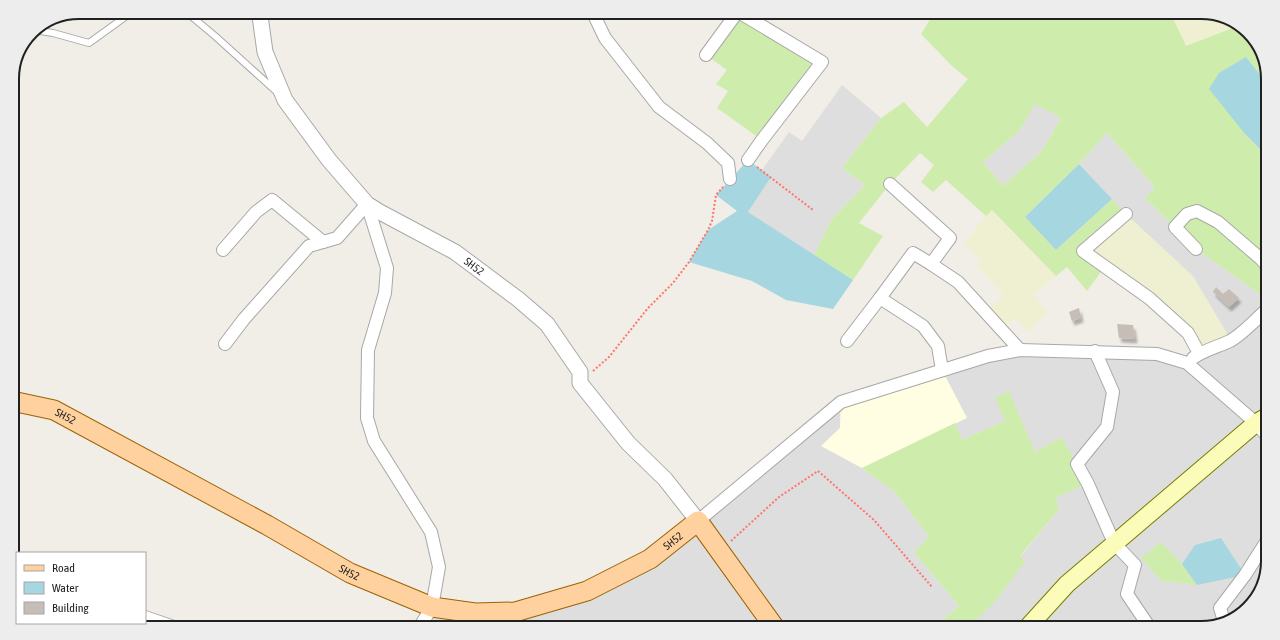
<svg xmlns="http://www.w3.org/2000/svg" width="1280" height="640" font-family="'Asap Condensed',sans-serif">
<defs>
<filter id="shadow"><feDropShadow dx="2.5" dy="4.5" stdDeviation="1" flood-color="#0004"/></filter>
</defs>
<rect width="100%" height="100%" fill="#f1ede7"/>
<!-- residential -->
<g fill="#dfdede">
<polygon points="842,85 881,118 842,168 865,185 832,219 814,255 748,212 771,177 762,170 789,132 802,141"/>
<polygon points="1035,103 1061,118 1041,152 1003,186 983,162 1019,131"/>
<polygon points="1107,133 1155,187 1145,198 1196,249 1268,300 1268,308 1258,318 1268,323 1268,561 1261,590 1238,617 1201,628 967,628 1025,561 1020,557 1059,509 1056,497 1088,484 1035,452 1005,421 962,440 955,423 966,418 942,370 988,356 1095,351 1187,363 1199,353 1126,214 1079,164"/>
<polygon points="841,402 840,428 822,446 862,468 895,492 929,537 914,552 959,606 933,628 419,628 432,607 515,612 650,559"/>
</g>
<!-- education -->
<polygon fill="#fffee2" points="942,370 967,418 862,468 821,446 840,428 841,402"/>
<!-- farmland -->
<g fill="#eff0d2">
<polygon points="1170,12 1201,12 1230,19 1238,26 1186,46"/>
<polygon points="991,209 1056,276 1034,294 1048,312 1029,332 1015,318 1002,330 986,312 1004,296 976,265 981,261 964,244"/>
<polygon points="1126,214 1193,276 1231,340 1199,353 1188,333 1083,251"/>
</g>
<!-- grass -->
<g fill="#ceedac" fill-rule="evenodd">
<path d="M1170,12L1186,46L1238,26C1245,32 1260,40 1258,50C1265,60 1268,74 1268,85L1246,58L1245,134L1268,157V300L1196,249L1145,198L1155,187L1107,133L1079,164L1025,217L1056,250L1112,199L1126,214L1084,251L1105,266L1087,291L1067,267L1056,276L992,210L986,216L946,180L933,192L921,182L934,165L920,153L890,184L859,223L883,236L853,280L814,255L832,219L865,185L842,168L881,118L904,102L927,127L968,79L952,66L921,34L934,13ZM1035,104L1061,118L1041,152L1003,186L983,162L1019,131Z"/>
<polygon points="736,14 822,62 762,140 717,108 728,91 716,84 727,70 706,55"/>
<polygon points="1009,391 1035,452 1062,437 1088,484 1056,497 1059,509 1020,556 1025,561 995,602 967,628 933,628 959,606 914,552 929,537 895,492 862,468 955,423 962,440 1005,421 995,398"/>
<polygon points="1161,542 1182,564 1197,585 1161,581 1141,558"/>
</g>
<!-- water -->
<g fill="#a6d6e0">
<polygon points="1246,57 1268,85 1268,157 1245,134 1209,89 1219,73"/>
<polygon points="748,160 771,177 748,212 853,280 833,309 786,300 752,281 689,262 708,230 737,211 716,195"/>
<polygon points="1079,164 1112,199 1056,250 1025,217"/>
<polygon points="1221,538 1245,575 1197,585 1182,564 1195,545"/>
</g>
<!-- building -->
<g fill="#c6bdb6" filter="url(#shadow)">
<polygon points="1216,287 1223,294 1229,289 1239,298 1229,307 1213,292"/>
<polygon points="1079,308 1081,318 1072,321 1069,312"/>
<polygon points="1117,324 1133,325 1135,339 1119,338"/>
</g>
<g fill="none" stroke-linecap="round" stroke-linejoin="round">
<defs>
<g id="service">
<polyline points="191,16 215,36 277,92"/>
<polyline points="34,30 53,33 89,43 125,17"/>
</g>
<g id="minor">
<polyline points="742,14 822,62 762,140 748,160"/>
<polyline points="594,15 605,38 659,107 707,143 728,163 730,179"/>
<polyline points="706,55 736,14"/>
<polyline points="890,184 950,238 931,264 958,282 1020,350"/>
<polyline points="367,204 387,268 385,293 368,350 367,418 374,441 431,532 439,567 432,607 419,628"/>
<polyline points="1126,214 1083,251 1149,298 1188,333 1199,353"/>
<polyline points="1196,249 1175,227 1187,214 1197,211 1218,222 1261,259 1268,267"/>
<polyline points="223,250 256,212 272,200 323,242"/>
<polyline points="880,298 913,253 931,264"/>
<polyline points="847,341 880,298 923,326 938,346 942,370"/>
<polyline points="225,344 244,319 309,246 337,238 367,204"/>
<polyline points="1095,351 1113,392 1107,427 1077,464 1088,484 1114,543 1135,565 1127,594 1150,628"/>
<path d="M1193,358C1204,350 1217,347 1230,341C1241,335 1258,318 1268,308"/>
<polyline points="698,521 841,402 988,356 1020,350 1157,354 1187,363 1256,423 1268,437"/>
<polyline points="12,563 17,565"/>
<polyline points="145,617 177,628"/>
<polyline points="1224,621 1220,608 1245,575 1268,539"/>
</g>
<g id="tertiary">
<path id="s1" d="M260,16L265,52L285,100L329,160L367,204L378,211L455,252L518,299L547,324L580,372V383L628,443L665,479L698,521"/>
</g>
<polyline id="secondary" points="1027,628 1067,584 1256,423 1268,416"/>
<g id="primary">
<path id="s2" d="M12,401L54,410L267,525L350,573L432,607L475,613L515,612L587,591L650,559L698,521L775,628"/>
</g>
</defs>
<!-- service casing -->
<use href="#service" stroke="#a8a8a8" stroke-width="8"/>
<!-- minor casing -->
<use href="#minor" stroke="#a8a8a8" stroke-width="14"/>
<!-- tertiary casing -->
<use href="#tertiary" stroke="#a8a8a8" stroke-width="17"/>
<!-- secondary casing -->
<use href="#secondary" stroke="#767f01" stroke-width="19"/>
<!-- primary casing -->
<use href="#primary" stroke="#9d6200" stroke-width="21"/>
<!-- path -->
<g stroke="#ff746b" stroke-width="2" stroke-dasharray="2 2" stroke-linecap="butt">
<polyline points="757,167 813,210"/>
<polyline points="593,371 609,357 648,308 673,283 689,262 708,230 712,221 716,195 723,187"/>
<polyline points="731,541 779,497 818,471 874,520 932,587"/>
</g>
<!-- service -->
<use href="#service" stroke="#fff" stroke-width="6"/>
<!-- minor -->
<use href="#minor" stroke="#fff" stroke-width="12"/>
<!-- tertiary -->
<use href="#tertiary" stroke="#fff" stroke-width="15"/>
<!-- secondary -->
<use href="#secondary" stroke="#fbfcba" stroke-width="17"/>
<!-- primary -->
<use href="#primary" stroke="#ffd19e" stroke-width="19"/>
</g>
<g text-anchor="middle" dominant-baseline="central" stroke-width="3" stroke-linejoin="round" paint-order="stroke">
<!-- street labels -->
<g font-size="11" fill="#212121" stroke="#fff">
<text stroke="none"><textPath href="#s1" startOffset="345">SH52</textPath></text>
<text stroke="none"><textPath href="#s2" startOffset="56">SH52</textPath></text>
<text stroke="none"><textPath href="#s2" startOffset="728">SH52</textPath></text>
<text stroke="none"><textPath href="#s2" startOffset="380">SH52</textPath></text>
</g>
</g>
<!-- crop -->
<path d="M0 0H1280V640H0ZM79 19H1201A60 60 0 0 1 1261 79V561A60 60 0 0 1 1201 621H79A60 60 0 0 1 19 561V79A60 60 0 0 1 79 19Z" fill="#ededed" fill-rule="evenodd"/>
<path fill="none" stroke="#212121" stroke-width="2" d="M79 19H1201A60 60 0 0 1 1261 79V561A60 60 0 0 1 1201 621H79A60 60 0 0 1 19 561V79A60 60 0 0 1 79 19Z"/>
<!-- legend -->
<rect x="16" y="552" width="130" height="72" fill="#ffffff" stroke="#a6a6a6"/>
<rect x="24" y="565" width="20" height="6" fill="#ffd19e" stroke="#a6a6a6"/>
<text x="52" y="572" font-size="12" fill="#212121">Road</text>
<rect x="24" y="582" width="20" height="12" fill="#a6d6e0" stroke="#a6a6a6"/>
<text x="52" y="592" font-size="12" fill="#212121">Water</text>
<rect x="24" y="602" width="20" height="12" fill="#c6bdb6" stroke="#a6a6a6"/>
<text x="52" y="612" font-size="12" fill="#212121">Building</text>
</svg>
